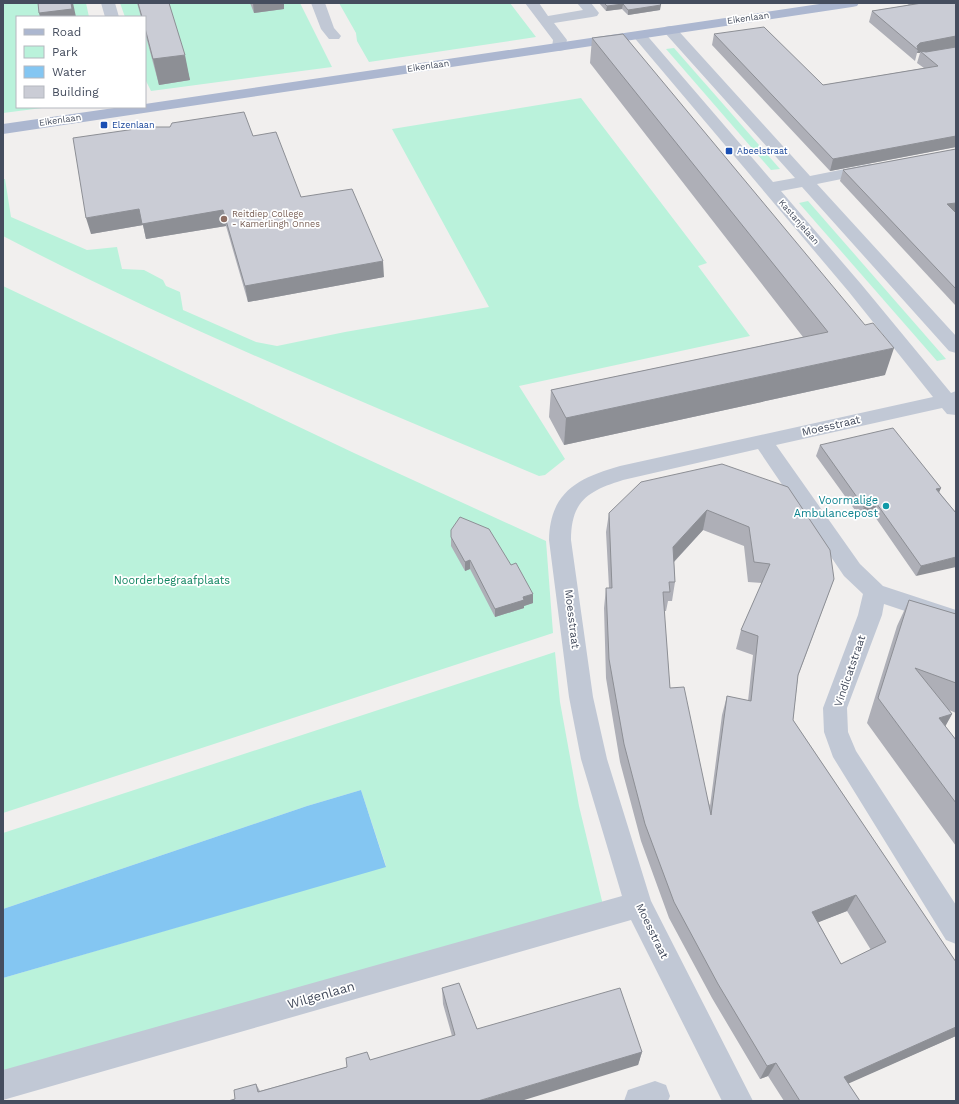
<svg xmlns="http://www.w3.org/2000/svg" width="959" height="1104" font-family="'Work Sans',sans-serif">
<rect width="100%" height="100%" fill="#f1efee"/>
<!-- green -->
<g fill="#baf2db">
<polygon points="3,3 86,3 89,17 17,17 17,107 50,107 3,113"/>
<polygon points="120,3 300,3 332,67 151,91 145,79 145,17 125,17"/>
<polygon points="339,3 510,3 536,37 369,62 357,41 356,33"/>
<polygon points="674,48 780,169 771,170 666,49"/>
<path d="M581,98L707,263L698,266L750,336L519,386L565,459L545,475L539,476C358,400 177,327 3,236V179H5L11,217L87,250L117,247L122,269L144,270L163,280L166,286L180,292L183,310L256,342L277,346L345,332L489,307L392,129Z"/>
<polygon points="808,201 946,359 937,361 799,203"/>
<polygon points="3,286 354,453 546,541 553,633 3,813"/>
<polygon points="555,652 560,702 579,806 603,905 3,1071 3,978 386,866 361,790 307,806 3,909 3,833"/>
</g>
<!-- water -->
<polygon fill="#84c6f2" points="361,790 386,867 3,978 3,909 307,806"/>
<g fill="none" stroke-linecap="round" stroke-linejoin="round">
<!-- minor -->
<g fill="#c1c8d5" fill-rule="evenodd">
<polygon points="101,3 115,3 119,17 105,17"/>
<polygon points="311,3 325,3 334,28 341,36 339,39 329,39 321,29"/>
<polygon points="525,3 539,3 548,16 583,10 577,3 591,3 599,13 597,16 592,17 554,23 567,40 564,50 559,51 554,50 552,47 553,40"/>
<path d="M670,26L675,27L810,176L870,164L876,166L878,169L876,172L817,184L956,336V353L949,351L802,187L781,191L861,284L951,393L956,391V415L947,414L942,408L776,445L860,564L883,586L956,610V628L884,604L882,615L847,708L848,732L856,751L956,905V944L946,940L833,757L824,732L823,708L858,615L863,594L844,576L758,449L623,480C588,491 571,501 571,540L593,697L607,759L651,901L753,1101H722L631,920L3,1100V1070L622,896L581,759L569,697L549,540C550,492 578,478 620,466L933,397L849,292L632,35L634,32H644L773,182L795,178L665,33L663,30L665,27Z"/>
<polygon points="655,1081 666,1085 670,1096 668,1101 624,1101 628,1090"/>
</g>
<!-- major -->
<polygon fill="#acb7d0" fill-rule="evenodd" points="826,3 859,3 857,6 852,7 3,134 3,124 121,107 145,107 145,104"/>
</g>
<!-- wall -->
<g fill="#aeafb7" fill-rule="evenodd">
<polygon points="137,3 169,3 190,80 159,85 145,33 145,17 141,17"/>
<polygon points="250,3 284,3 284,9 254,13"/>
<polygon points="599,3 669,3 660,4 660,10 628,15 622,9 606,11"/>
<polygon points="906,3 956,3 956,47 924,52 956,47 956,147 830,171 712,45 714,34 823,85 924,68 917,63 920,53 917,53 915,61 869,22 872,11 909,5"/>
<polygon points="592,38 885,375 564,445 549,417 551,390 803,337 590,63"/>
<polygon points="170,127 253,136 301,197 384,277 248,302 226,226 146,239 143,225 91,234"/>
<polygon points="956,149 956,306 840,181 843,170"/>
<polygon points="820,445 941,488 939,492 956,513 916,576 873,514 860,517 816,456"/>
<path d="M722,464L834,579L798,676L793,720L956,962V1036L848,1083L860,1101H784L768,1076L760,1079L712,998L669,918L641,841L620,762L606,678L604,608L606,588H609L606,532L609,513ZM703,530L744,546L748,582L762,583L741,630L736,649L753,655L748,701L727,696L722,715L710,806L670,688L664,611H666L668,601H672L675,582L674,562ZM847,911L871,950L841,964L818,922Z"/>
<polygon points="451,530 533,603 524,606 524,608 495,617 470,569 465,571 451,546"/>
<polygon points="909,600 956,614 956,713 949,710 952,714 945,726 956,740 956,846 867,723 897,626"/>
<polygon points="442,988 477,1029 642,1052 638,1065 235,1099 256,1084 260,1091 347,1067 452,1036 443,1004"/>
</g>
<!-- shaded-wall -->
<g fill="#8d8f95">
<polygon points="71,3 73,3 76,17 40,17 39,13"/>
<polygon points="253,3 284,3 284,9 254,13"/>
<polygon points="656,3 669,3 655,5"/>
<polygon points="623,4 622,9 606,11 607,6"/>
<polygon points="661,5 660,10 628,15 628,10"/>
<polygon points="956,36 956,47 922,53 920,51 920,53 917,53 918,50 917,46 920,43"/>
<polygon points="185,55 190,80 159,85 153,59"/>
<polygon points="956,136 956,147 830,171 833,159"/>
<polygon points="956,203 956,213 947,204"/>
<polygon points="139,209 223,210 226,226 146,239 143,225 91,234 86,218"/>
<polygon points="383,261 384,277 248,302 245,286"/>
<polygon points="894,348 885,375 564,445 566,418"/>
<polygon points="941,488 936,499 936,489"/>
<polygon points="877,504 873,514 860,517 864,507"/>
<polygon points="707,510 703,530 669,567 673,547"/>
<polygon points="956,557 956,567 916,576 921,566"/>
<polygon points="470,560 470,569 465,571 465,562"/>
<polygon points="533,594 533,603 524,606 524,608 495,617 495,609 523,597"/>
<polygon points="952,714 939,738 939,718"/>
<polygon points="856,895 847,911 804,928 812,912"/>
<polygon points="956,1027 956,1036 834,1090 844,1077"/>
<polygon points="642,1052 638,1065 521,1101 478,1101"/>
<polygon points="776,1063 768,1076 760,1079 767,1066"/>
</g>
<!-- building -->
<g fill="#caccd5" stroke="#8d8f95" fill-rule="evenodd">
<polygon points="38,3 71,3 72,9 39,13"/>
<polygon points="138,3 169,3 185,55 153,59 145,28 145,17 142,17"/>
<polygon points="604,3 659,3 661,5 628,10 623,4 607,6"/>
<polygon points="922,3 956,3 956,36 920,43 917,46 918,50 872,11"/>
<polygon points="764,27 823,85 938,66 920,51 926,52 956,47 956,136 833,159 714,34"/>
<polygon points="623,34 865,325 873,323 894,348 566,418 551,390 828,332 592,38"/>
<polygon points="244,112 253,136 276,132 301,197 352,189 383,261 245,286 223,210 142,224 139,209 86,218 73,138 149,127 170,127 172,123"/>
<polygon points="956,149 956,203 947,204 956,213 956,289 843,170"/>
<polygon points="893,428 941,488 936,489 956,513 956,557 921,566 877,504 864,507 820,445"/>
<path d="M722,464L788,487L830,550L834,579L798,675L793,720L956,962V1027L844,1077L860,1101H800L776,1063L767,1066L718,984L674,902L645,824L624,744L609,659L606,588H612L609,513L641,482ZM707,510L749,527L754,562L770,564L741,630L758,636L751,701L727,696L711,815L684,687L670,688L663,592H670L669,582H675L673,547ZM856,895L886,942L841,964L812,912Z"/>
<polygon points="460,517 489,529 511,565 516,563 533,594 523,597 524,600 495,609 470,560 465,562 451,537 451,530"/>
<polygon points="909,600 956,614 956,683 915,668 952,714 939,718 956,740 956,803 878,698"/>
<polygon points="459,983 477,1029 620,988 642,1052 478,1101 228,1101 235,1099 234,1090 256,1084 258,1092 347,1067 346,1058 367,1052 370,1060 455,1035 442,988"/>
</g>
<!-- markers -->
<g fill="#1a4fb4" stroke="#fff" stroke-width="1.5">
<rect x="100" y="121" width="8" height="8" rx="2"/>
<rect x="725" y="147" width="8" height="8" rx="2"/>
</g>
<circle fill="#8d6e63" stroke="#fff" stroke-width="1.5" cx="224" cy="219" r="4"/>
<circle fill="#0f9aa8" stroke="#fff" stroke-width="1.5" cx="886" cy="506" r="4"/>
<g text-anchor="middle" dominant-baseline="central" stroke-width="3.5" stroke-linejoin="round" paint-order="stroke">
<!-- far-street labels -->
<g font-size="9" fill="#454d5e" stroke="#fff">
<text transform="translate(748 18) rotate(-8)">Eikenlaan</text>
<text transform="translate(428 66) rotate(-8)">Eikenlaan</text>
<text transform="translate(60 120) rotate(-8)">Eikenlaan</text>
<text transform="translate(799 222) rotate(49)">Kastanjelaan</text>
</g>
<!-- far-transit labels -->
<g font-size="9" fill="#164399" stroke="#fff" text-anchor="start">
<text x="112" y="125">Elzenlaan</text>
<text x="737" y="151">Abeelstraat</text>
</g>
<!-- far-education labels -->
<g font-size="9" fill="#785e54" stroke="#fff" text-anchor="start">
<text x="232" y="214">Reitdiep College<tspan x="232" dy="10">- Kamerlingh Onnes</tspan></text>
</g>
<!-- street labels -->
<g font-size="11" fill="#454d5e" stroke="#fff">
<text transform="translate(831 426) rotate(-13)">Moesstraat</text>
<text transform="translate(572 619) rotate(83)">Moesstraat</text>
<text transform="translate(850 671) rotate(-71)">Vindicatstraat</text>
<text transform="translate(652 931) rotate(64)">Moesstraat</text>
</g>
<!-- culture labels -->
<g font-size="11" fill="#0d838f" stroke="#fff" text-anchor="end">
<text x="878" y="500">Voormalige<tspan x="878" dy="13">Ambulancepost</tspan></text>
</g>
<!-- park labels -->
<g font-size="11" fill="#108561" stroke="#fff">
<text x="172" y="580">Noorderbegraafplaats</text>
</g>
<!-- near-street labels -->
<g font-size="13" fill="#454d5e" stroke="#fff">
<text transform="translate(321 995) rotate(-16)">Wilgenlaan</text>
</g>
</g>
<!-- border -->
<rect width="959" height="1104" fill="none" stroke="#454d5e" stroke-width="8"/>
<!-- legend -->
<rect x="16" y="16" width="130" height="92" fill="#ffffff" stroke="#b5b8bf"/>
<rect x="24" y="29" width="20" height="6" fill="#acb7d0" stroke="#b5b8bf"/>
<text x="52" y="36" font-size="12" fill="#454d5e">Road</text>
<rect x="24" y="46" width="20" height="12" fill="#baf2db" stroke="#b5b8bf"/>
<text x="52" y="56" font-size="12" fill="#454d5e">Park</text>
<rect x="24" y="66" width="20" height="12" fill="#84c6f2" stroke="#b5b8bf"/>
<text x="52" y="76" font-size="12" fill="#454d5e">Water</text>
<rect x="24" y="86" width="20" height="12" fill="#caccd5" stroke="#b5b8bf"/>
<text x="52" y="96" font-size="12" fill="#454d5e">Building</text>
</svg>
